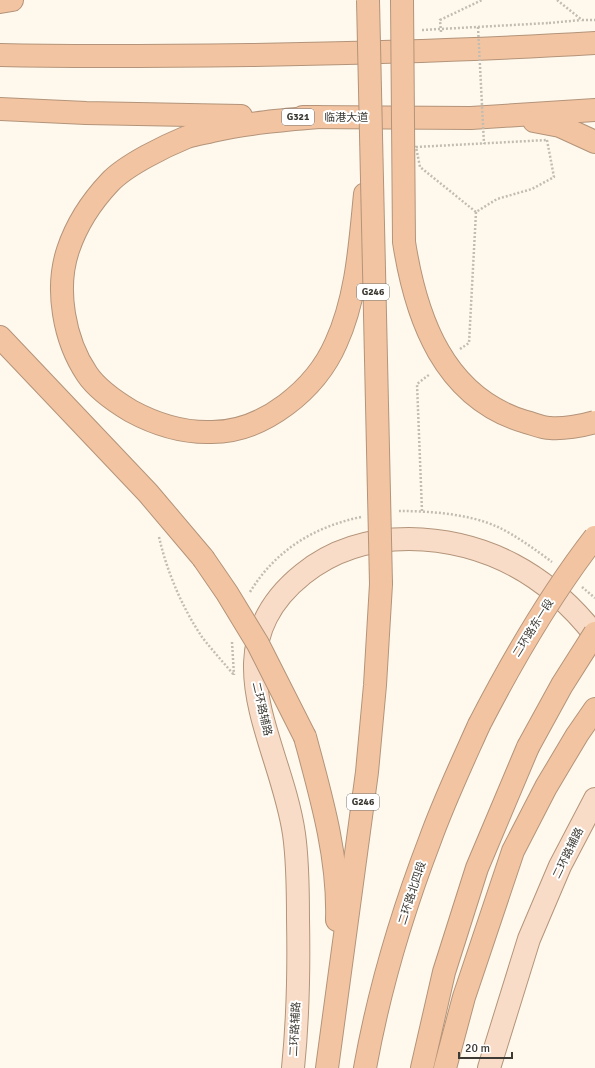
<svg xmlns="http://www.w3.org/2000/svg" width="595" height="1068" font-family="Signika,'Noto Sans SC',sans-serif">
<rect width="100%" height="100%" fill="#fff9ed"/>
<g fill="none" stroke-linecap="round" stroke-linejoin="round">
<defs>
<g id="major">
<path d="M293,1068C298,1019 299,969 298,919C298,891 298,862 294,834C281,742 208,650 303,574C334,549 369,539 409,539C486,540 548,575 595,635"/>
<polyline points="489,1068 529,939 560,866 595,799"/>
</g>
<g id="highway">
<polyline points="0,2 12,0"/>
<path d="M0,55C84,57 167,56 251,55C366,53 480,50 595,43"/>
<polyline points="0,109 86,113 241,116"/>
<polyline points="303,117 471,118 595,110"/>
<path d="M318,117C283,120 248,123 212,131C204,133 195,134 187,137C165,146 126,165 110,182C92,201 76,226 68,250C55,289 64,340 87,374C97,389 116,402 131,411C155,424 184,433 212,432C264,432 316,389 336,343C357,297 360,244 365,194"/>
<polyline points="534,121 560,126 595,142"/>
<polyline points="0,337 148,493 203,558"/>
<path d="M305,737C321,796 339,858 337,920"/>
<polyline points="327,1068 367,772 375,685 381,584"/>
<path d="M365,1068C379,990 402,913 430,840C444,801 462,763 479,725"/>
<polyline points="422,1068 444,972 477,868 528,747"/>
<polyline points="445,1068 464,997 513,851 546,787 577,735 595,709"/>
</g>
</defs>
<!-- major casing -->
<use href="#major" stroke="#b3947a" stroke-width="24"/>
<!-- highway casing -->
<use href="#highway" stroke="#b3947a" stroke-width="24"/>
<!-- path -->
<g stroke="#c2bdb3" stroke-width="2.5" stroke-dasharray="2 2" stroke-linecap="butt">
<polyline points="557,0 582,20 595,20"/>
<polyline points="549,23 581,20"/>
<polyline points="441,32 440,20 482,0"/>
<polygon points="547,140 554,177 532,189 497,199 476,212 420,167 416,147"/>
<polyline points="460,349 469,343 476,212"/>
<path d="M399,511C430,511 470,514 498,527C515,535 536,550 552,562"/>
<polyline points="422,511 417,384 430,374"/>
<path d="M159,537C167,572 182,607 202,637C212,650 223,662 234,675"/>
<polyline points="582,587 595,598"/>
<path d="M250,592C275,551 313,527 361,517"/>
<polyline points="232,642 234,675"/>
</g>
<!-- major -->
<use href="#major" stroke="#f8dcc7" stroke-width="22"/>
<!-- highway -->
<use href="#highway" stroke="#f3c4a1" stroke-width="22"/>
<defs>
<g id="highway-bridge">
<polyline points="368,0 381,584"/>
<path d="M402,0L404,242C416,319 444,398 526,422C534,424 542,428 550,428C563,429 582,426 595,422"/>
<polyline points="203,558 227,593 258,644 305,737"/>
<path d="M479,725C513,659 550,595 595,537"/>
<polyline points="528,747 562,685 595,633"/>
</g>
</defs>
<!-- highway-bridge casing -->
<use href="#highway-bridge" stroke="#b3947a" stroke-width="24" stroke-linecap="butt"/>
<!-- path-bridge -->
<g stroke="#c2bdb3" stroke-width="2.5" stroke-dasharray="2 2" stroke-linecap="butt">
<polyline points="478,27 484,144"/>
<polyline points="422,30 549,23"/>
</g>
<!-- highway-bridge -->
<use href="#highway-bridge" stroke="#f3c4a1" stroke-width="22"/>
</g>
<g text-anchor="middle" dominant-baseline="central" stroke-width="4" stroke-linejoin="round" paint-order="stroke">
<!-- shield labels -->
<g fill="#fff" stroke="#767570" stroke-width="1">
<rect x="282" y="109" width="32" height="16" rx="3"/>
<rect x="357" y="284" width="32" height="16" rx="3"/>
<rect x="347" y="794" width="32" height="16" rx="3"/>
</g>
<g font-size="10" font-weight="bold" fill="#3c3a33">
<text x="298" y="117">G321</text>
<text x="373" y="292">G246</text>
<text x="363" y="802">G246</text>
</g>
<!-- street labels -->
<g font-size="11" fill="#3c3a33" stroke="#fff">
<text x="346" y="117">临港大道</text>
<text transform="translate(533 628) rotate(-58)">二环路东一段</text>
<text transform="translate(262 709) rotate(77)">二环路辅路</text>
<text transform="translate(568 853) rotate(-64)">二环路辅路</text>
<text transform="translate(412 893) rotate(-72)">二环路北四段</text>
<text transform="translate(295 1029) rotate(-87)">二环路辅路</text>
</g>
</g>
<!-- scale -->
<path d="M459 1052v6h53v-6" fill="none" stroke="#3c3a33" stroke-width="2"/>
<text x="465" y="1052" font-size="12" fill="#3c3a33" stroke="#ffffff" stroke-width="3" paint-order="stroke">20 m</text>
</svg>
